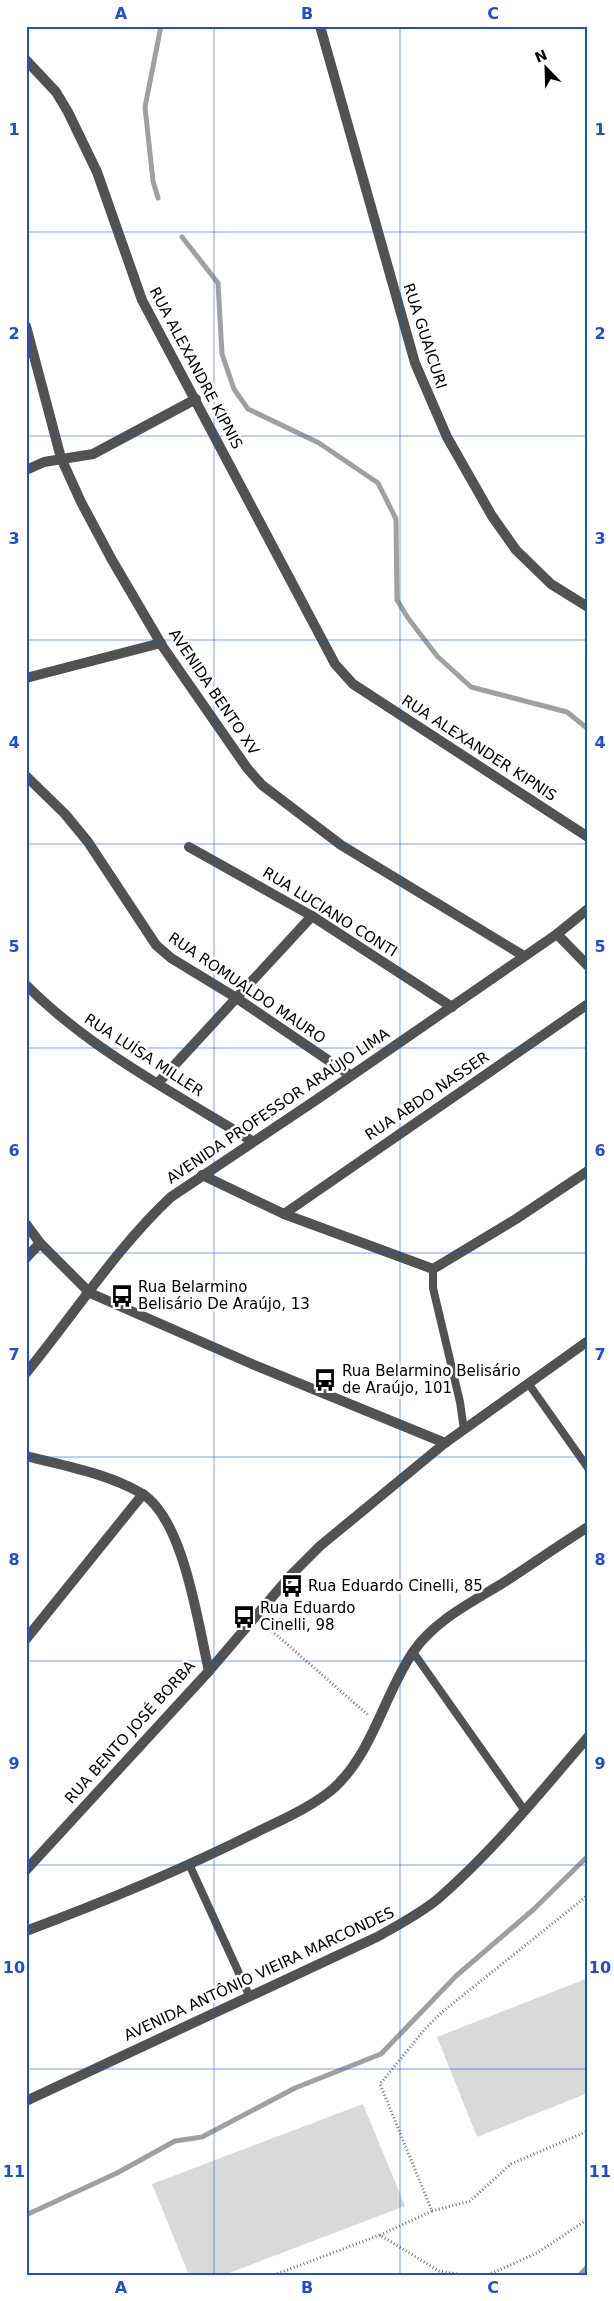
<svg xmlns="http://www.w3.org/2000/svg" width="614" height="2301" font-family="'DejaVu Sans',sans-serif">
<rect width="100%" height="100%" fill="#fff"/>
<!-- pitch -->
<g fill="#d9d9d9">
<polygon points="588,1978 588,2093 477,2137 437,2037"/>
<polygon points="363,2104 405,2206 224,2275 189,2275 152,2184"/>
</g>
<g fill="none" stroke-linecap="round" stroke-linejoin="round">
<!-- stream -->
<g stroke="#a0a0a0" stroke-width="5">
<polyline points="158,198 153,181 145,107 161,26"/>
<polyline points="182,237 218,283 222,354 234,389 248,409 319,443 378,483 396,519 397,600 408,618 437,656 471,687 567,712 588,729"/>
<polyline points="26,2215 117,2173 175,2141 202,2137 295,2088 381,2054 456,1976 534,1909 588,1856"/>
<polyline points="580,2275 588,2266"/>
</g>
<!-- path -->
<g stroke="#747474" stroke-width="3" stroke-dasharray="1 2.5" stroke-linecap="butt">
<polyline points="264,1624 368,1715"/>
<polyline points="432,2211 470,2201 511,2164 588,2131"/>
<polyline points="380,2235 432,2211 380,2084 425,2029 441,2013 588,1895"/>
<polyline points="274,2275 380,2235 439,2271 462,2275"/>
<polyline points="488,2275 537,2253 588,2219"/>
</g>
<!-- service -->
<g stroke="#525252" stroke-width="8">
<polyline points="433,1269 433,1288 460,1402 464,1430"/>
<polyline points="528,1383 588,1468"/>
<polyline points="413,1652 525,1811"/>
<polyline points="189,1864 249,1995"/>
</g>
<!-- minor -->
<g stroke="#525252" stroke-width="10">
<polyline points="320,26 415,363 447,437 492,516 516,550 551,584 588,607"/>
<polyline points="26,60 56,92 68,112 97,172 142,300 335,664 353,684 588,837"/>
<polyline points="26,326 61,458 81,502 112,560 163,647 247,768 262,785 341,845 524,956"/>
<polyline points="26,470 44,462 93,454 196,399"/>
<polyline points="26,678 161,643"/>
<polyline points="26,776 65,814 88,842 156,945 171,958 235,997 350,1075"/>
<polyline points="189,847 312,916 452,1007"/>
<path d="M26,985C91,1050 174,1093 252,1141"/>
<polyline points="158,1083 312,916"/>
<polyline points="202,1175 284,1214 433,1269 516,1219 588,1171"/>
<polyline points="284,1214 588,1004"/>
<polyline points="26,1258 40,1243"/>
<path d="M26,1373C73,1316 117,1247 171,1197L319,1098L557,934"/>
<path d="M26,1456C65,1466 106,1473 141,1493C184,1518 198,1625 209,1671"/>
<polyline points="26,1639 143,1494"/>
<path d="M26,1931C104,1902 181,1870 255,1833C281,1820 312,1807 334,1788C373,1752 384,1695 413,1652C434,1621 472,1602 503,1583C531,1565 559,1545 588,1527"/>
<path d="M26,2101L377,1937C398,1925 420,1914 439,1898C494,1850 540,1793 588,1737"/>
</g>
<!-- tertiary -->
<g stroke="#525252" stroke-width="10">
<polyline points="588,909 557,934 588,966"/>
<polyline points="26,1224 40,1243 90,1293 252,1364 445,1443"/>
<polyline points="26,1870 209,1671 291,1575 320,1546 445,1443 588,1341"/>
</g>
</g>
<!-- grid -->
<path fill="none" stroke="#1d4ed8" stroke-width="1" stroke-opacity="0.55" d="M214,26V2275M400,26V2275M26,232H588M26,436H588M26,640H588M26,844H588M26,1048H588M26,1253H588M26,1457H588M26,1661H588M26,1865H588M26,2069H588"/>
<!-- icons -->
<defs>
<symbol id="bus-bare" viewBox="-9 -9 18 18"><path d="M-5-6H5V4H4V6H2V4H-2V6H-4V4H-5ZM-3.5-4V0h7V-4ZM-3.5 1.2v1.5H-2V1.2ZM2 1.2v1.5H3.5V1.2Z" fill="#000" stroke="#fff" stroke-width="2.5" paint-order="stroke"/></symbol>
</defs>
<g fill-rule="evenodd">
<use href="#bus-bare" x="106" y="1280" width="32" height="32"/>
<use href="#bus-bare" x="309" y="1364" width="32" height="32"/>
<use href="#bus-bare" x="276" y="1570" width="32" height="32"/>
<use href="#bus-bare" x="228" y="1601" width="32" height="32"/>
</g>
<g text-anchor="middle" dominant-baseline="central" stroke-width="5" stroke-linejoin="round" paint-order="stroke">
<!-- street labels -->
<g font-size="15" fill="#000" stroke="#fff">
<text transform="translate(425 336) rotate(72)">RUA GUAICURI</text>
<text transform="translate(196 368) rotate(62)">RUA ALEXANDRE KIPNIS</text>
<text transform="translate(214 692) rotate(56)">AVENIDA BENTO XV</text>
<text transform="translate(479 748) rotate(33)">RUA ALEXANDER KIPNIS</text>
<text transform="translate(330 912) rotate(32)">RUA LUCIANO CONTI</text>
<text transform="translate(247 988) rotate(34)">RUA ROMUALDO MAURO</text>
<text transform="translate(144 1055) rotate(33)">RUA LUÍSA MILLER</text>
<text transform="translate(427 1096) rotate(-34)">RUA ABDO NASSER</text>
<text transform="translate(278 1106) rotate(-34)">AVENIDA PROFESSOR ARAÚJO LIMA</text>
<text transform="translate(130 1732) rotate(-48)">RUA BENTO JOSÉ BORBA</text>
<text transform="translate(259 1974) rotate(-25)">AVENIDA ANTÔNIO VIEIRA MARCONDES</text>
</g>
<!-- poi labels -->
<g font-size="15" fill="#000" stroke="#fff" text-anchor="start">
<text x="138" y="1287">Rua Belarmino<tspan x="138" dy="17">Belisário De Araújo, 13</tspan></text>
<text x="342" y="1371">Rua Belarmino Belisário<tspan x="342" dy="17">de Araújo, 101</tspan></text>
<text x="308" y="1586">Rua Eduardo Cinelli, 85</text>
<text x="260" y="1608">Rua Eduardo<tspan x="260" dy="17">Cinelli, 98</tspan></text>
</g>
</g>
<!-- border -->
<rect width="614" height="2301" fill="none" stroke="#ffffff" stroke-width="55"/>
<!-- north arrow -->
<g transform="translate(546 68) rotate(337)" stroke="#ffffff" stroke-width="4" paint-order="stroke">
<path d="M0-4L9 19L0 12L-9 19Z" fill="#000000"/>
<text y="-8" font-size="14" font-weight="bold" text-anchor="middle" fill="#000000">N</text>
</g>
<rect x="28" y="28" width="558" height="2246" fill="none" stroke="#1d4ed8" stroke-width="2"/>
<g font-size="16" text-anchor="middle" font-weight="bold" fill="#1d4ed8">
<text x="121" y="19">A</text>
<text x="307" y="19">B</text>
<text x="493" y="19">C</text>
<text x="14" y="135">1</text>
<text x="600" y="135">1</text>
<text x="14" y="339">2</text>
<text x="600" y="339">2</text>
<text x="14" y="544">3</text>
<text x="600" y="544">3</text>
<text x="14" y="748">4</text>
<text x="600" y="748">4</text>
<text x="14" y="952">5</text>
<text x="600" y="952">5</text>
<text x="14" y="1156">6</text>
<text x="600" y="1156">6</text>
<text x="14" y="1360">7</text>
<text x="600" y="1360">7</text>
<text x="14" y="1565">8</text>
<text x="600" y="1565">8</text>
<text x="14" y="1769">9</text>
<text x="600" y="1769">9</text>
<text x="14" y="1973">10</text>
<text x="600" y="1973">10</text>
<text x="14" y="2177">11</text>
<text x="600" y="2177">11</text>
<text x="121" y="2293">A</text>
<text x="307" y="2293">B</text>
<text x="493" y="2293">C</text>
</g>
</svg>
